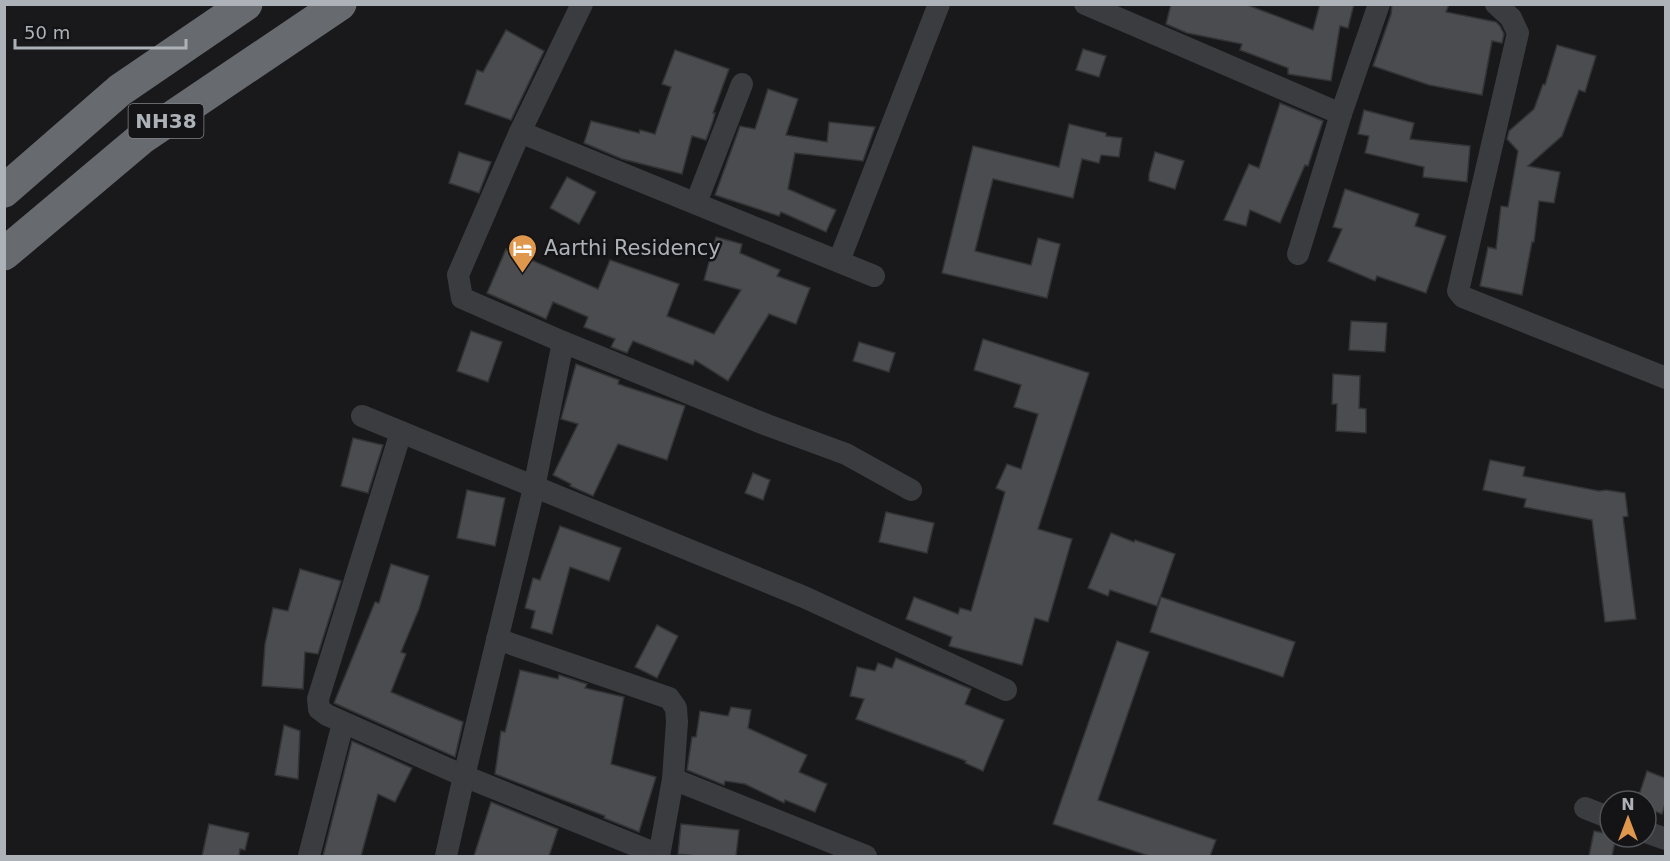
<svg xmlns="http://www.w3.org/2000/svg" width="1670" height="861" font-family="'DejaVu Sans',sans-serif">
<rect width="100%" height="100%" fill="#19191b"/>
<!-- building -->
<g fill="#4b4c50" stroke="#333436" stroke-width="1.5">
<polygon points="1171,4 1245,4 1313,30 1320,4 1354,4 1348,28 1340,26 1331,81 1288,74 1288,68 1240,50 1242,44 1187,33 1166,24"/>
<polygon points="1392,4 1449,4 1446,12 1496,22 1500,26 1504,34 1502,43 1492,41 1482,95 1429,85 1373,66 1391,14"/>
<polygon points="506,30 544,51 511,120 465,104 477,70 483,72"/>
<polygon points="1557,45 1596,56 1585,92 1579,90 1562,136 1528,166 1560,172 1554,203 1539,201 1534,242 1532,242 1522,295 1480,286 1488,247 1496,249 1501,206 1508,207 1518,151 1507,139 1509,131 1534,109 1543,84 1545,85"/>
<polygon points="1083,49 1106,56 1099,77 1076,70"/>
<polygon points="675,50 729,69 713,113 715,113 713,121 706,140 692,136 682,174 622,159 584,143 591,121 639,133 640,130 655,134 671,87 662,84"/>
<polygon points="768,89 798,99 786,135 827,142 829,122 875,127 863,161 795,153 788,189 836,210 826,232 781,212 779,216 715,195 740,126 755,129"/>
<polygon points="1280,103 1323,121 1308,166 1305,165 1280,223 1250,210 1246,226 1224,220 1249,164 1259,168"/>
<polygon points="1364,110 1414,123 1410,139 1470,146 1467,182 1423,177 1424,167 1365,153 1369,136 1358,134"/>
<polygon points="1069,124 1106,133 1106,136 1122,138 1119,157 1101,155 1099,163 1082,159 1073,198 993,179 975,251 1031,265 1038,238 1060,244 1047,298 942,273 973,146 1059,167"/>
<polygon points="459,152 491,162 479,193 449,183"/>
<polygon points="1155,152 1184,161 1175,189 1149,181 1149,174"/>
<polygon points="567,177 596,192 579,224 550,208"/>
<polygon points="1345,189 1419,214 1415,226 1446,236 1426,293 1377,276 1375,281 1328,261 1342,229 1333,227"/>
<polygon points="716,237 742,244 740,253 780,270 777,276 810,288 796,324 769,314 728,381 695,360 693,365 633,341 627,353 611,347 615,339 584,327 588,317 553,302 546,319 487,293 506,249 598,289 610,260 679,284 667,316 714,334 741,290 704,280"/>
<polygon points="1351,321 1387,323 1385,352 1349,350"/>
<polygon points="471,331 502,342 488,382 457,371"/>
<polygon points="983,339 1089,373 1038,529 1072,539 1048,622 1035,618 1022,665 949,646 952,637 906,619 914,597 958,614 960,608 971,611 1005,492 996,488 1007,464 1021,469 1038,414 1014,407 1021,385 974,370"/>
<polygon points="859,342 895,353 889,372 853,361"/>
<polygon points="576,364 619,380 618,384 685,406 667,460 618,444 593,496 570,486 571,484 553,475 578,424 561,419"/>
<polygon points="1333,374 1360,376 1359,408 1366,409 1366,433 1336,431 1337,404 1332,404"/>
<polygon points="353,438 383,445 368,493 341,486"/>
<polygon points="1490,460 1525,467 1523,476 1599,491 1606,490 1625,493 1628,516 1623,517 1636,619 1605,622 1592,520 1524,507 1526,499 1483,490"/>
<polygon points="753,473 770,480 763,500 745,493"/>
<polygon points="467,490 505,498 495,546 457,538"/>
<polygon points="886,512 934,523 927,553 879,542"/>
<polygon points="560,526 621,548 609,581 570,567 552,634 531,628 535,611 525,608 533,578 540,580"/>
<polygon points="1111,533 1134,542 1135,540 1175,554 1157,606 1110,590 1108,596 1088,588"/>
<polygon points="391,564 429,576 419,609 401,652 406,654 391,692 463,722 455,757 334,703 375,602 379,603"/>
<polygon points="300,569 341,581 318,654 305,652 303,689 262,686 265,644 273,608 288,611"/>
<polygon points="1161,597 1295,642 1283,677 1150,632"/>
<polygon points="657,625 678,636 657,678 635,667"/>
<polygon points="1117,641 1149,652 1098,800 1216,840 1210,856 1149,856 1053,824"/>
<polygon points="896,658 971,689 965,704 1004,720 983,771 965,763 966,761 856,719 864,699 850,696 857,667 875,671 878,663 892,668"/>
<polygon points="520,670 558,679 559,675 587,684 585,688 624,697 611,764 656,777 639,832 604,818 605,816 495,774 501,731 505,732"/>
<polygon points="731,707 751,710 748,728 807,755 799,772 827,784 815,812 785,800 784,803 745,784 725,781 724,785 687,770 692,737 696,737 700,711 728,716"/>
<polygon points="284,725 300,731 298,779 275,775"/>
<polygon points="352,741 412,768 395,802 378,794 361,856 323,856"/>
<polygon points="1647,771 1665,778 1665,804 1662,814 1646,808 1646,801 1637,801"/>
<polygon points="491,802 558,829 549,856 474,856"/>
<polygon points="209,824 249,833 245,850 240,849 239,856 202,856"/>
<polygon points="681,824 739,830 736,856 697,856 678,854"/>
<polygon points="1594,831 1610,834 1610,837 1616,837 1612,856 1589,856"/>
</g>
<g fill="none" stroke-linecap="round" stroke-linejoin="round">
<!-- street -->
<g stroke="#3a3c3f" stroke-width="22">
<polyline points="582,4 520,132 458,275 462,298 563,342 767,425 846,454 911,490"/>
<polyline points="1085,4 1341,114"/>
<polyline points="1496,4 1511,18 1518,33 1458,291 1463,297 1666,378"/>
<polyline points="520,132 874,276"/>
<polyline points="696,203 742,84"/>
<polyline points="1298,254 1341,114 1379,4"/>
<polyline points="839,261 939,4"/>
<polyline points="362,416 804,597 1006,690"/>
<polyline points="401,432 318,699 319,709 327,715 464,776 659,855"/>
<polyline points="497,639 669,698 676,708 677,722 673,779 659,856"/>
<polyline points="673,779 866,856"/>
<polyline points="1585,808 1610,818"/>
<polyline points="1646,832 1666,839"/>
<polyline points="309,856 343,723"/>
<polyline points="446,856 464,776 534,488 563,342"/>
</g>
<!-- highway -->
<g stroke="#676b70" stroke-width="33">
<polyline points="4,191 120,90 246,4"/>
<polyline points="4,254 143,137 340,4"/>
</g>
</g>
<!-- icons -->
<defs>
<symbol id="hotel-pin" viewBox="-11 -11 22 30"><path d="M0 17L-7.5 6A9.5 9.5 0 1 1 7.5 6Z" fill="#df964d" stroke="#141416"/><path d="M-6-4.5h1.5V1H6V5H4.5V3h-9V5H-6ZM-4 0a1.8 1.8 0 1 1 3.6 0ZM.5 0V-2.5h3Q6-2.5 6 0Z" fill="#fff"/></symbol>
</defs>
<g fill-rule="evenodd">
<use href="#hotel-pin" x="506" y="232" width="33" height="45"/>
</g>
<g text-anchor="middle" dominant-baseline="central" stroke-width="5" stroke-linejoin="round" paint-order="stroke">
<!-- shield labels -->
<rect fill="#141416" stroke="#7f8388" stroke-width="1.5" x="128.5" y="104" width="75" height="34" rx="4.5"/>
<g font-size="20" font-weight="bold" fill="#adb2b9">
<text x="166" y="121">NH38</text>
</g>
<!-- poi labels -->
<g font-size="21" fill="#adb2b9" stroke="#141416" text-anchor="start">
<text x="544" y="248">Aarthi Residency</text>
</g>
</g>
<!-- border -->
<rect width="1670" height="861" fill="none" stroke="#adb2b9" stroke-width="12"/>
<!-- north arrow -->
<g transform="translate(1628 819)"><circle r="28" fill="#141416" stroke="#515357" stroke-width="1.5"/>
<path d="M0-4.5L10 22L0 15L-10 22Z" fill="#df964d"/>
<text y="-9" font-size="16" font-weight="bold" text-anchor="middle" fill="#adb2b9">N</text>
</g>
<!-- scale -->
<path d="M15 39v9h171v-9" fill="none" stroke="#adb2b9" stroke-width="3"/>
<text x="24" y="39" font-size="18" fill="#adb2b9" stroke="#141416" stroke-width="4.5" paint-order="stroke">50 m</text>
</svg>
